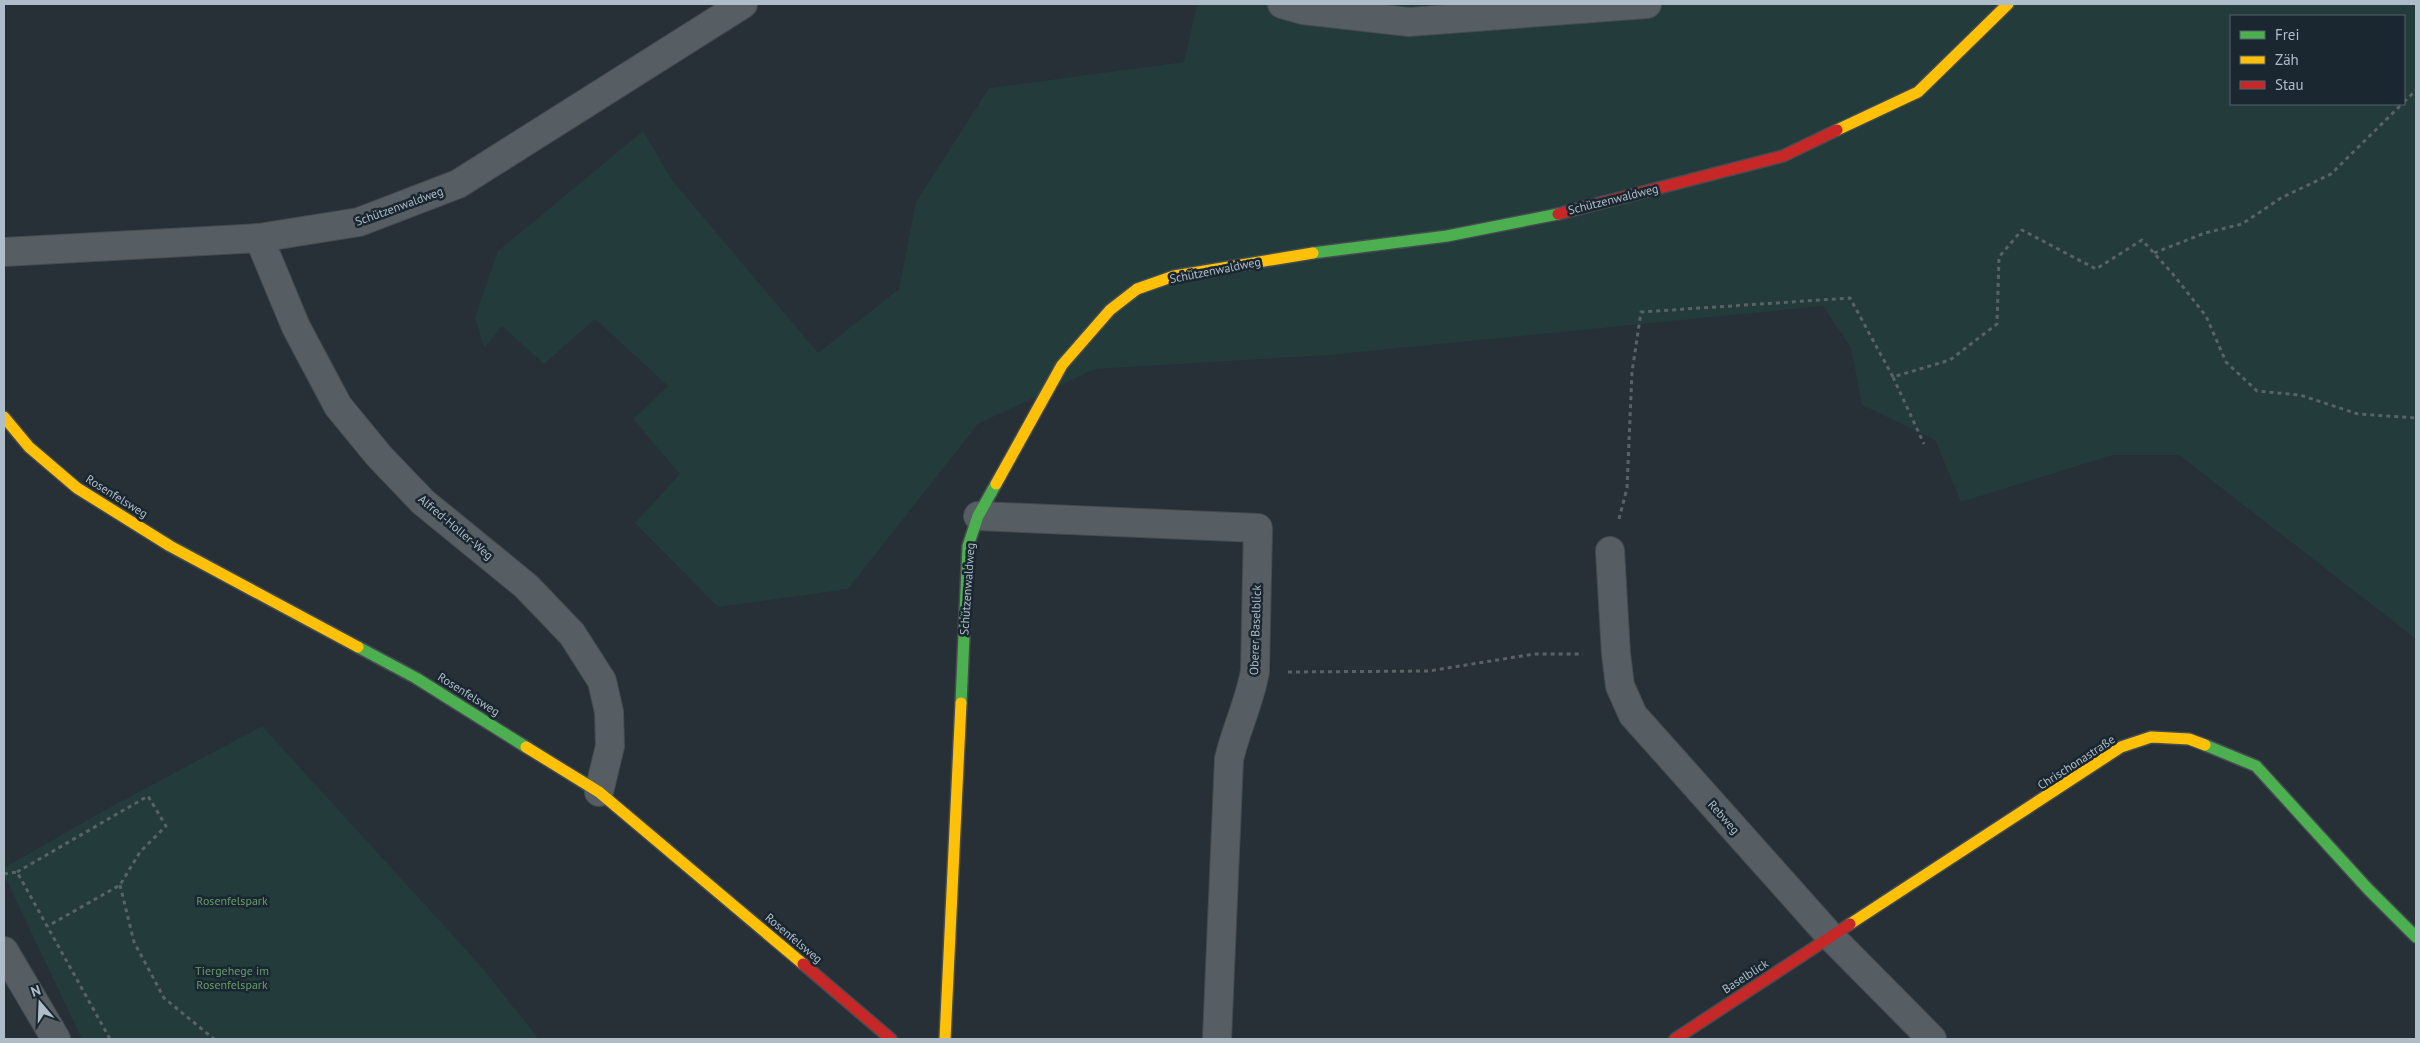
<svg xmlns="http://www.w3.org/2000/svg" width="2420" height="1043" font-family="'PT Sans',sans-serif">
<rect width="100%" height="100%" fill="#263036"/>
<!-- green -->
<g fill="#233b3b" fill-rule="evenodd">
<path d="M1197,4H2416V639L2179,455H2113L1961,502L1935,440L1862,405L1851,348L1823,306L1329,355L1095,369L978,424L848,589L718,607L635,523L680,474L633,419L668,386L595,319L544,364L502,326L484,348L475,317L498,251L643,131L672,180L818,353L899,289L916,202L989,88L1184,62ZM2231,16H2404V104H2231Z"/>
<polygon points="262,726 479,964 539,1039 82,1039 4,875 4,868 105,810"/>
</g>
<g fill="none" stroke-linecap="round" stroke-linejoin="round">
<defs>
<g id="street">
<polyline points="1282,4 1303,10 1409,22 1647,4"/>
<polyline points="259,238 296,327 338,406 379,456 423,502 526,586 572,634 602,681 609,712 610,746 599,792"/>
<polyline points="4,252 259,238 359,222 458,184 743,4"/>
<path d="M978,516L1258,528L1255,671C1250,701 1236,729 1229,759L1217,1039"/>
<polyline points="1610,551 1616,654 1620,686 1633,715 1831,937 1932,1039"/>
<polyline points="4,951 56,1039"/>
</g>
<g id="fast">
<polyline points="1313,253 1447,236 1558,214"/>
<polyline points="358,647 416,678 526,747"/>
<polyline points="961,703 968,546 978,516 996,484"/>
<polyline points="2205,745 2256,766 2367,888 2416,937"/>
</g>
<g id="slow">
<polyline points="1837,130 1918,92 2008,4"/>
<polyline points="4,417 29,447 77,488 170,546 358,647"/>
<polyline points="996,484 1062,365 1110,310 1137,289 1174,276 1313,253"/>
<polyline points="526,747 599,792 803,964"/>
<polyline points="1850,924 2121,747 2151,737 2189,739 2205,745"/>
<polyline points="945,1039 961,703"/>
</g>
<g id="jam">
<polyline points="1558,214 1783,156 1837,130"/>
<polyline points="803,964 891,1039"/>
<polyline points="1675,1039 1850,924"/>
</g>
</defs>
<!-- street casing -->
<use href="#street" stroke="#454c50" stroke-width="30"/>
<!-- fast casing -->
<use href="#fast" stroke="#454c50" stroke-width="14"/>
<!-- slow casing -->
<use href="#slow" stroke="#454c50" stroke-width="14"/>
<!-- jam casing -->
<use href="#jam" stroke="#454c50" stroke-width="14"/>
<!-- path -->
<g stroke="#5a6266" stroke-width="3" stroke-dasharray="4 4" stroke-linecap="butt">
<polyline points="2404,102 2416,90"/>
<polyline points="2154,253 2205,233 2242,224 2281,198 2331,174 2402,104"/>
<polyline points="1893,377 1924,444"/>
<polyline points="1619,519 1627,488 1632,372 1641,312 1850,298 1893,377 1950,360 1997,324 1999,257 2022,230 2096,269 2142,240 2172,273 2206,316 2226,362 2257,391 2300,395 2358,414 2416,418"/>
<polyline points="1288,672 1429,671 1534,654 1583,654"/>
<polyline points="17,872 148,796 166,826 140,852 120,885 48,926"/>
<polyline points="4,874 17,872 110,1039"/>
<polyline points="120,885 134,942 164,998 214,1039"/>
</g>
<!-- street -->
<use href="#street" stroke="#565e64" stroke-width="28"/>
<!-- fast -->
<use href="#fast" stroke="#4caf50" stroke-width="11"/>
<!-- slow -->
<use href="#slow" stroke="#ffc107" stroke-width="11"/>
<!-- jam -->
<use href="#jam" stroke="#c62828" stroke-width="11"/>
</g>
<g text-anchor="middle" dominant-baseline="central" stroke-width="5" stroke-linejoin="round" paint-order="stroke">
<!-- street labels -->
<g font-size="12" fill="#afbdc8" stroke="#1a2731">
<text transform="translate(1613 199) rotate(-14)">Schützenwaldweg</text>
<text transform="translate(399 206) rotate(-20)">Schützenwaldweg</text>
<text transform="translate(1215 270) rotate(-11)">Schützenwaldweg</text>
<text transform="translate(117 496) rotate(32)">Rosenfelsweg</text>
<text transform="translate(456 527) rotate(40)">Alfred-Holler-Weg</text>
<text transform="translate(967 589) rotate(-86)">Schützenwaldweg</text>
<text transform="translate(1255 630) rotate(-88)">Oberer Baselblick</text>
<text transform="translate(469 694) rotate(32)">Rosenfelsweg</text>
<text transform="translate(2076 762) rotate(-33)">Chrischonastraße</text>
<text transform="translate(1724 817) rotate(48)">Rebweg</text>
<text transform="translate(794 938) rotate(40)">Rosenfelsweg</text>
<text transform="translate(1745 976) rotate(-33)">Baselblick</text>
</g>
<!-- park labels -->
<g font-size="12" fill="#659b68" stroke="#1a2731">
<text x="232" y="900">Rosenfelspark</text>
<text x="232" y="970">Tiergehege im<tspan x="232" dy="14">Rosenfelspark</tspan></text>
</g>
</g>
<!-- border -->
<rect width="2420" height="1043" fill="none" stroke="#afbdc8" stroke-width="10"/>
<!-- legend -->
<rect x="2230" y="15" width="175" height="90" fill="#1a2731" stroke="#56636d"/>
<rect x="2240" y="31" width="25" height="8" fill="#4caf50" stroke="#56636d"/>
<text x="2275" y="40" font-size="15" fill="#afbdc8">Frei</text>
<rect x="2240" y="56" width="25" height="8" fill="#ffc107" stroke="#56636d"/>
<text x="2275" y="65" font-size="15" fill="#afbdc8">Zäh</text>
<rect x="2240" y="81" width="25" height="8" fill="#c62828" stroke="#56636d"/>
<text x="2275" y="90" font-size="15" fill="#afbdc8">Stau</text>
<!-- north arrow -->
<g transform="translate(40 1003) rotate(341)" stroke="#1a2731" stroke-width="4" paint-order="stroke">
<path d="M0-4L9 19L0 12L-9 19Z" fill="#afbdc8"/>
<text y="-8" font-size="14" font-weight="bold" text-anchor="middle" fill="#afbdc8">N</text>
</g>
</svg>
